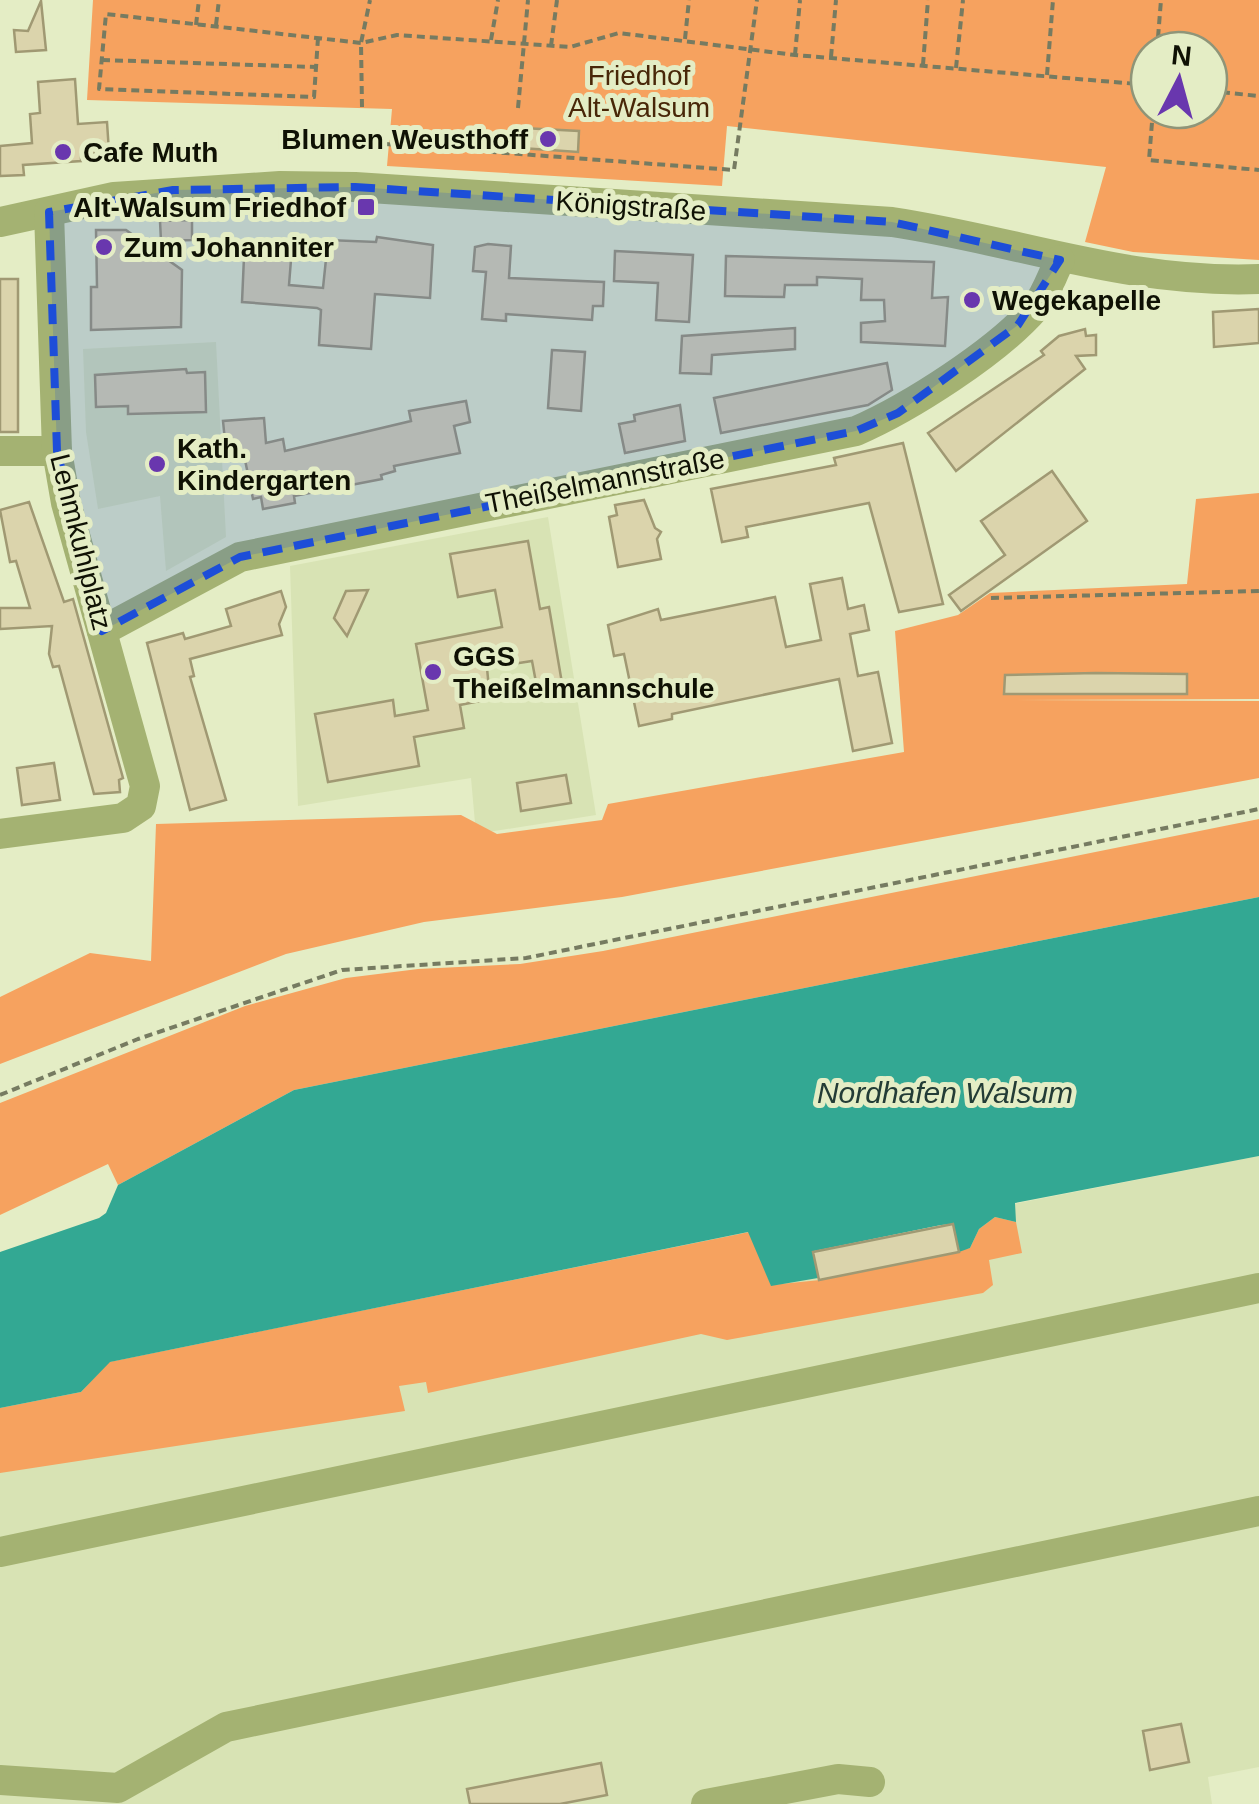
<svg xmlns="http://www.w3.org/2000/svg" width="1259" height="1804" font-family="Helvetica,sans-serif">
<rect width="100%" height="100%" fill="#e4edc5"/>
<!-- built -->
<g fill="#d8e3b4">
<polygon points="216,342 226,537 166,571 160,496 98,509 86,432 83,349"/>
<polygon points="548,517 596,815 476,834 471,778 298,806 290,566"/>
<polygon points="1259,1156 1259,1767 1208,1777 1212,1804 0,1804 0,1408 953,1224 1014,1204"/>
</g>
<!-- green -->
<g fill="#f6a25f" fill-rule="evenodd">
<path d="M93,0H1259V260L1133,252L1085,242L1106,167L727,126L722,186L387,166L392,109L87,100ZM1149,50H1209V110H1149Z"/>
<polygon points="1259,493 1259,699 990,700 1259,701 1259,778 622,897 424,922 286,954 0,1064 0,997 90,953 151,961 156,824 461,815 497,834 602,820 608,804 904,752 895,631 958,615 990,593 1187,584 1196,499"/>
<polygon points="1259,819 1259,897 294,1090 118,1185 108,1164 0,1215 0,1103 245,1006 346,978 418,969 520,964 603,951"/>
<polygon points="995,1217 1016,1222 1022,1253 989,1260 993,1285 983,1293 727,1340 701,1334 428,1393 426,1382 399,1386 405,1411 0,1473 0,1408 81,1392 109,1362 749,1232 771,1285 820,1280 970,1248 979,1229"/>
</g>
<!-- water -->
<polygon fill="#33a893" points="1259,897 1259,1156 1015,1203 1016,1222 995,1217 979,1229 970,1248 959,1252 953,1224 941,1225 814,1251 818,1278 771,1286 748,1232 110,1362 81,1392 0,1408 0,1252 99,1218 106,1213 118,1185 294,1090"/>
<!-- building -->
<g fill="#dbd4ac" stroke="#a09973" stroke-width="2.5">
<polygon points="41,1 46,50 16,52 14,30 28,31"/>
<polygon points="75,79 78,124 107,122 109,152 81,154 81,161 23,165 24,175 0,176 0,146 32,143 30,114 40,113 38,82"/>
<polygon points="522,128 579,131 578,152 521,148"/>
<polygon points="192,220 192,240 161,241 160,221"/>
<polygon points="96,230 126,230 182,270 181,327 91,330 91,287 97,287"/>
<polygon points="377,237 433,245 430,298 375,294 371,349 319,345 321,310 317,308 242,302 244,257 291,260 289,285 323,288 328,240 376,242"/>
<polygon points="488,244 511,246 509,278 604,282 603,306 593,306 592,320 506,314 506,321 482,319 486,272 473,271 475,247"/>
<polygon points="615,251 693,255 689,322 656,320 658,283 614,281"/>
<polygon points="726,256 934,262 932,298 948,297 945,346 861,342 861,323 885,321 884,300 861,300 862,279 817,277 817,285 785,285 784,297 725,296"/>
<rect x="0" y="279" width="18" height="153"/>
<polygon points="1259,309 1259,343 1214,347 1213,312"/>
<polygon points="795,328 795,349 712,355 711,374 680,373 682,336"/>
<polygon points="1085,329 1086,336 1096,335 1096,355 1076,356 1085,369 956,471 928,433 1044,355 1041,351 1059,336"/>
<polygon points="552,350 585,352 581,411 548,408"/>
<polygon points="887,363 892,390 868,405 721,433 714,398"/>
<polygon points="186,369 187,373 205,372 206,412 128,414 128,406 96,407 95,375"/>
<polygon points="466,401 470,422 454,426 460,453 394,466 395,471 381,475 382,479 294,496 295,503 263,509 261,497 253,499 243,450 226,451 223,421 264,418 266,443 283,439 285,451 411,421 409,411"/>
<polygon points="680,405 685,441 625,453 619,424 635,421 634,415"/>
<polygon points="903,443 943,604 899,612 869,503 746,527 748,537 722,542 711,489 836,465 834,458"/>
<polygon points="1052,471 1087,521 961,611 949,595 1005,555 981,521"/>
<polygon points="644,500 655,528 661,532 657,539 661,559 618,567 609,517 617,515 615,505"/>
<polygon points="29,502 64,602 73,599 123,778 119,780 120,792 94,794 59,666 53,667 49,654 52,626 0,629 0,608 30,608 16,561 10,562 0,510"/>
<polygon points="528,541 540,609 549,607 563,689 538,693 532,661 487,668 490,699 460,705 464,728 414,737 419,766 328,782 315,714 393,700 395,716 428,710 416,644 502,627 495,590 458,597 450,554"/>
<polygon points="842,578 848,609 864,605 869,630 850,634 858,676 878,672 892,743 853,751 839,679 672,714 672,719 639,726 624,654 614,656 608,625 658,609 661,620 775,597 786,647 821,640 810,584"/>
<polygon points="368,590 347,636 334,618 346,591"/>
<polygon points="281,591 286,607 279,624 282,635 190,659 194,676 190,677 226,800 190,810 147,643 183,633 185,639 231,626 226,609"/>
<polygon points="1096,673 1187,674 1187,694 1004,694 1005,675"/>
<polygon points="54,763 60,800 22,805 17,768"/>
<polygon points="566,775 571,803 521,811 517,783"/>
<polygon points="953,1224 959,1252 819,1280 813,1252"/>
<polygon points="1181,1724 1189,1762 1150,1770 1143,1731"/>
<polygon points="601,1763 607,1795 560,1804 470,1804 467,1789"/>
</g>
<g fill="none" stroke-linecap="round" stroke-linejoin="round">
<!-- path -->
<g stroke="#767b61" stroke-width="4" stroke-dasharray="8 5" stroke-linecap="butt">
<polyline points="196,25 199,0"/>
<polyline points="216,25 219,0"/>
<polyline points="318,38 314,97 99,89 106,14 361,43 397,35 570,47 619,33 795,55 1149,85"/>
<polyline points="685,39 689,0"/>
<polyline points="491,40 498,0"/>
<polyline points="551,46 557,0"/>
<polyline points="1157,50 1161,0"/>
<polyline points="795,55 800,0"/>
<polyline points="831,57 836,0"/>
<polyline points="102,60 316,67"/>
<polyline points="923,65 928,0"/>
<polyline points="956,68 963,0"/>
<polyline points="1047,75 1053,0"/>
<polyline points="1209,91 1259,96"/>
<polyline points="362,107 361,43 370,0"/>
<polyline points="518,108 528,0"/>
<polyline points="1153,110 1149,160 1259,170"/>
<polyline points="359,142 734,170 757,0"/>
<polyline points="991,598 1259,591"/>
<polyline points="0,1095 138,1039 342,970 526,958 1259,809"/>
</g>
<!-- minor -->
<g stroke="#a4b272" stroke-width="30">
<path d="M0,222L114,197L280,186L355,187L892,222C1019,241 1127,284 1259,279"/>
<polyline points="0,451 57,451"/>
<path d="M102,631L240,557L856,431C909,408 997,352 1035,308C1046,295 1052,275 1060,260"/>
<polyline points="0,834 123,818 141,806 145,786 66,503 57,451 49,212"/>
<polyline points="0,1552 1259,1288"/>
<polyline points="0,1780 118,1788 226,1727 1259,1511"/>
<polyline points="706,1804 838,1779 870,1782"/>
</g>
</g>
<!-- marked area -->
<path fill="#1d4ed8" fill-opacity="0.2" stroke="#1d4ed8" stroke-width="8" stroke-dasharray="20 12" stroke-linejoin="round" d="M355,187L892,222L1060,260L1018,325L898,413L856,431L240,557L102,631L57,451L49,212L173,190Z"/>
<!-- markers -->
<g fill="#6937ae" stroke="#e4edc5" stroke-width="4">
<circle cx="548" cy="139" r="10"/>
<circle cx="63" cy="152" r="10"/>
<rect x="356" y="197" width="20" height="20" rx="5"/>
<circle cx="104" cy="247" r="10"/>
<circle cx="972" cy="300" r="10"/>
<circle cx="157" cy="464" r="10"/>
<circle cx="433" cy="672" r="10"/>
</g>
<g text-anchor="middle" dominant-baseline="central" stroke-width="10" stroke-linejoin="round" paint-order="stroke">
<!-- park labels -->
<g font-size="28" fill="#482708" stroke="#e4edc5">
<text x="639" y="75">Friedhof<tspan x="639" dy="32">Alt-Walsum</tspan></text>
</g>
<!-- poi labels -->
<g font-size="28" font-weight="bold" fill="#0f1104" stroke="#e4edc5" text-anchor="start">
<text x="528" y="139" text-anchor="end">Blumen Weusthoff</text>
<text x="83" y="152">Cafe Muth</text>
<text x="346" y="207" text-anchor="end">Alt-Walsum Friedhof</text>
<text x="124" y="247">Zum Johanniter</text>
<text x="992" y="300">Wegekapelle</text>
<text x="177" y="448">Kath.<tspan x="177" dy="32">Kindergarten</tspan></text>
<text x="453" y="656">GGS<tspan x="453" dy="32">Theißelmannschule</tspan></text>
</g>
<!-- street labels -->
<g font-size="28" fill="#0f1104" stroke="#e4edc5">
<text transform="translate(631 206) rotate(4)">Königstraße</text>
<text transform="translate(605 481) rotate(-11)">Theißelmannstraße</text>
<text transform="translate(81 542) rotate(76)">Lehmkuhlplatz</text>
</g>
<!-- water labels -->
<g font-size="30" font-style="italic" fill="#233c36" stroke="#e4edc5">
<text x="945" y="1092">Nordhafen Walsum</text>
</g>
</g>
<!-- north arrow -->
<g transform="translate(1179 80) rotate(6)"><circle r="48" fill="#e4edc5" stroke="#8f9578" stroke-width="2.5"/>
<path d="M0-8L18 38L0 25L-18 38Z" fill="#6937ae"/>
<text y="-15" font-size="28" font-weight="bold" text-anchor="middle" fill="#0f1104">N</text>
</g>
</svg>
